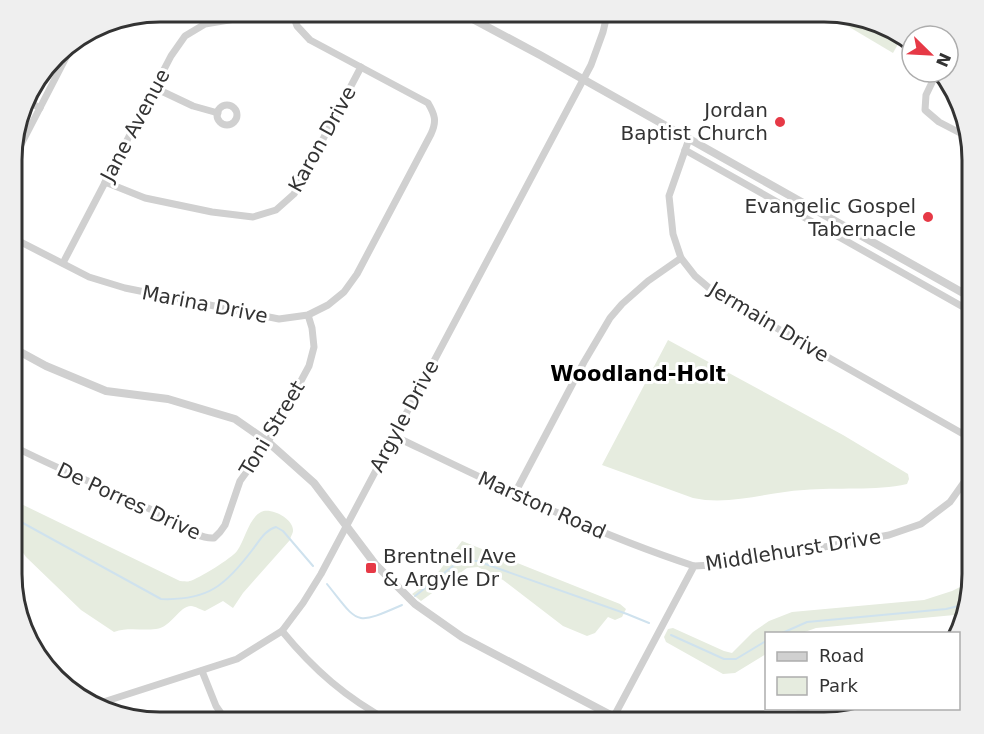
<svg xmlns="http://www.w3.org/2000/svg" width="984" height="734" font-family="'DejaVu Sans',sans-serif">
<rect width="100%" height="100%" fill="#fff"/>
<!-- green -->
<g fill="#e6ecdf">
<polygon points="824,12 833,12 880,23 902,37 893,53"/>
<polygon points="67,46 49,81 40,77 63,49"/>
<path d="M668,340L843,435L908,474L909,479L907,484C876,491 836,487 804,490C767,492 730,506 693,498L602,465Z"/>
<path d="M13,500L180,581C181,581 189,582 190,581C198,579 232,558 237,551C245,540 249,518 261,512C271,507 294,519 293,531C293,533 290,538 290,540L243,593L233,608L223,601L205,611C201,610 195,606 191,606C179,606 172,627 156,629C141,631 129,627 114,632L81,610L26,557L12,537Z"/>
<polygon points="462,541 620,604 626,609 622,617 615,620 608,617 595,633 587,636 563,626 503,580 478,567 467,568 421,601 412,594 433,579"/>
<polygon points="972,581 965,614 816,628 802,633 766,634 766,654 735,673 723,674 666,642 664,637 668,629 673,628 724,651 732,653 753,632 769,621 792,612 924,600 952,591"/>
</g>
<g fill="none" stroke-linecap="round" stroke-linejoin="round">
<!-- stream -->
<g stroke="#cfe2ee" stroke-width="2">
<path d="M12,517L161,599C208,601 226,585 253,549C260,540 265,530 276,527L283,531L313,566"/>
<path d="M327,584C359,624 354,626 402,605"/>
<polyline points="415,596 458,562 464,560 477,561 627,614 649,623"/>
<polyline points="780,634 807,622 946,609 967,604"/>
<polyline points="671,635 724,659 736,659 766,641"/>
</g>
<!-- minor -->
<g stroke="#d0d0d0" stroke-width="7">
<polyline points="937,72 926,95 925,110 939,122 966,136"/>
<polyline points="155,88 193,106 218,113"/>
<polyline points="27,101 40,108"/>
<circle cx="227" cy="115" r="10"/>
<polyline points="689,139 669,196 673,234 681,258 695,276 715,293 972,439"/>
<polyline points="685,150 972,312"/>
<polyline points="13,160 74,42"/>
<polyline points="105,182 145,198 212,212 253,217 276,210 294,194 361,67"/>
<path d="M13,238L89,277L125,288L279,319L308,315L328,305L344,292L357,274L431,134C437,121 435,115 428,103L310,40L297,26L294,18"/>
<polyline points="63,263 171,56 185,36 205,24 235,19"/>
<path d="M394,436C492,483 590,532 694,566"/>
<path d="M13,446C65,473 120,493 172,520C184,527 199,539 214,538L220,532L225,525L240,481L268,442L309,366L314,347L312,328L308,315"/>
<polyline points="515,493 584,362 610,318 622,304 648,281 681,258"/>
<path d="M282,631C314,670 346,698 391,722"/>
<polyline points="202,671 216,706 227,722"/>
<polyline points="94,705 237,659 282,631 303,603 321,574 591,65 603,32 607,15"/>
<polyline points="611,722 694,566 732,564 889,535 921,524 950,502 972,471"/>
<polyline points="789,722 796,715 807,708"/>
</g>
<!-- tertiary -->
<g stroke="#d0d0d0" stroke-width="8">
<polyline points="467,16 540,55 972,298"/>
<polyline points="13,348 46,366 106,391 168,399 235,419 268,442 314,483 375,564 415,604 462,637 624,722"/>
</g>
</g>
<!-- markers -->
<g fill="#e63946" stroke="#fff" stroke-width="2">
<circle cx="780" cy="122" r="6"/>
<circle cx="928" cy="217" r="6"/>
<rect x="365" y="562" width="12" height="12" rx="3"/>
</g>
<g text-anchor="middle" dominant-baseline="central" stroke-width="6" stroke-linejoin="round" paint-order="stroke">
<!-- poi labels -->
<g font-size="20" fill="#333" stroke="#fff" text-anchor="end">
<text x="768" y="110">Jordan<tspan x="768" dy="23">Baptist Church</tspan></text>
<text x="916" y="206">Evangelic Gospel<tspan x="916" dy="23">Tabernacle</tspan></text>
<text x="383" y="556" text-anchor="start">Brentnell Ave<tspan x="383" dy="23">&amp; Argyle Dr</tspan></text>
</g>
<!-- street labels -->
<g font-size="20" fill="#333" stroke="#fff">
<text transform="translate(135 125) rotate(-62)">Jane Avenue</text>
<text transform="translate(322 139) rotate(-61)">Karon Drive</text>
<text transform="translate(205 304) rotate(11)">Marina Drive</text>
<text transform="translate(769 322) rotate(31)">Jermain Drive</text>
<text transform="translate(404 416) rotate(-62)">Argyle Drive</text>
<text transform="translate(272 428) rotate(-59)">Toni Street</text>
<text transform="translate(129 501) rotate(25)">De Porres Drive</text>
<text transform="translate(542 505) rotate(24)">Marston Road</text>
<text transform="translate(793 550) rotate(-9)">Middlehurst Drive</text>
</g>
<!-- neighbourhood labels -->
<g font-size="21" font-weight="bold" fill="#000" stroke="#fff">
<text x="638" y="374">Woodland-Holt</text>
</g>
</g>
<!-- crop -->
<path d="M0 0H984V734H0ZM160 22H824A138 138 0 0 1 962 160V574A138 138 0 0 1 824 712H160A138 138 0 0 1 22 574V160A138 138 0 0 1 160 22Z" fill="#efefef" fill-rule="evenodd"/>
<path fill="none" stroke="#333" stroke-width="3" d="M160 22H824A138 138 0 0 1 962 160V574A138 138 0 0 1 824 712H160A138 138 0 0 1 22 574V160A138 138 0 0 1 160 22Z"/>
<!-- legend -->
<rect x="765" y="632" width="195" height="78" fill="#ffffff" stroke="#adadad" stroke-width="1.5"/>
<rect x="777" y="652" width="30" height="9" fill="#d0d0d0" stroke="#adadad" stroke-width="1.5"/>
<text x="819" y="662" font-size="18" fill="#333333">Road</text>
<rect x="777" y="677" width="30" height="18" fill="#e6ecdf" stroke="#adadad" stroke-width="1.5"/>
<text x="819" y="692" font-size="18" fill="#333333">Park</text>
<!-- north arrow -->
<g transform="translate(930 54) rotate(114)"><circle r="28" fill="#ffffff" stroke="#adadad" stroke-width="1.5"/>
<path d="M0-4.5L10 22L0 15L-10 22Z" fill="#e63946"/>
<text y="-9" font-size="16" font-weight="bold" text-anchor="middle" fill="#333333">N</text>
</g>
</svg>
